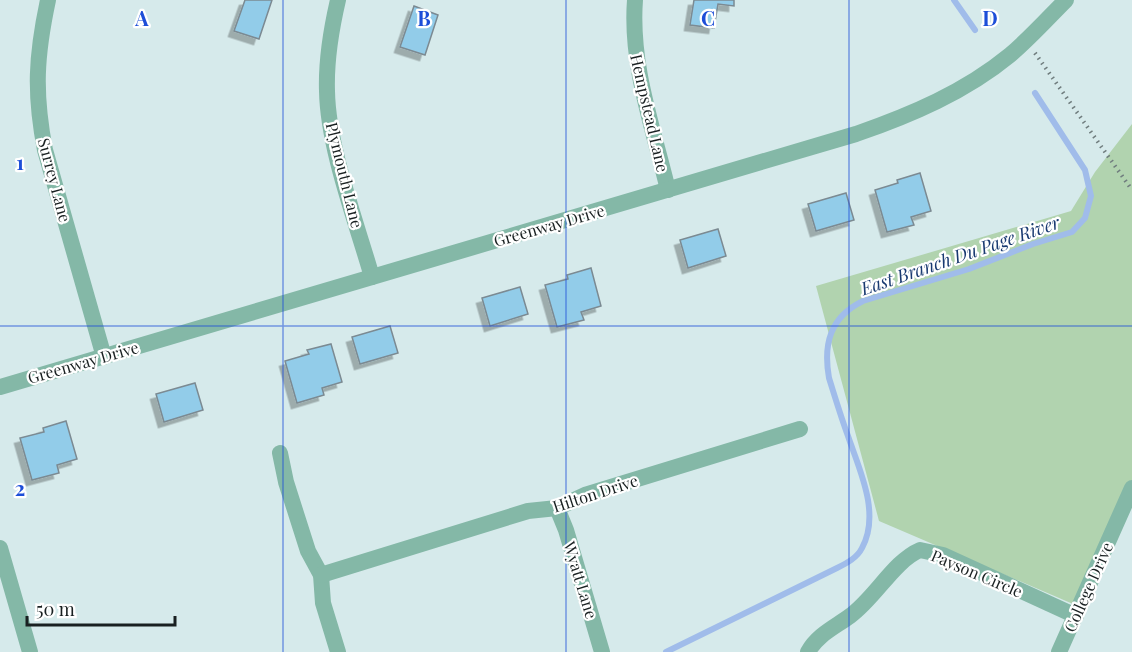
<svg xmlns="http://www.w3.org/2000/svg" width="1132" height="652" font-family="'Playfair Display',serif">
<defs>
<filter id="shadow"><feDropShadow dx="-5.5" dy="5.5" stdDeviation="0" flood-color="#0004"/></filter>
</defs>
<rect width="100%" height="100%" fill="#d6eaeb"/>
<!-- green -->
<polygon fill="#b1d3af" points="1132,124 1132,502 1087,610 879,521 816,286 1071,211 1095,172"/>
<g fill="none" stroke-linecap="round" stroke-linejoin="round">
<!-- stream -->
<g stroke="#a0bcea" stroke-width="6">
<polyline points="954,0 975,30"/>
<path d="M666,652L837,568C847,563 857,558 862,548C881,513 859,469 848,436C841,417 835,397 829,378C823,344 830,317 863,301L969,269L1033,244L1072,232L1085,218L1091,196L1085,170L1035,93"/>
</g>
</g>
<!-- building -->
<g fill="#92cce9" stroke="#7b8a92" stroke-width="1.5" filter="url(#shadow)">
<polygon points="245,0 272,0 259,39 234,31"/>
<polygon points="694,0 734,0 734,6 718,4 714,28 690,25"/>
<polygon points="414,6 438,15 425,55 400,47"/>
<polygon points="920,173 931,211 911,217 914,225 887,232 875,190 898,183 897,180"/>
<polygon points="846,193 854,220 816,231 808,204"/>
<polygon points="718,229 726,256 688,268 680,240"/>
<polygon points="591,268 601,306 581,312 584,320 557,327 545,285 568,279 567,275"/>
<polygon points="520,287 528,314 490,326 482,298"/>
<polygon points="390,326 398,353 360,364 352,337"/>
<polygon points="331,344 342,382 322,388 324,395 297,403 285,361 309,354 307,350"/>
<polygon points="195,383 203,410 164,422 156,394"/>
<polygon points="66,421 77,459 57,465 59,473 32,480 20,438 44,432 43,428"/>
</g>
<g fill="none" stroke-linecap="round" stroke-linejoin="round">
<!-- path -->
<polyline stroke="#707d7e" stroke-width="4" stroke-dasharray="1.5 4.5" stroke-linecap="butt" points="1035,53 1132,190"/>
<!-- street -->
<g stroke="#84b8a7" stroke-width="16">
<path d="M48,0C36,56 34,93 45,150L104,357"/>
<path d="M338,0C331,30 326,60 327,91C328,148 356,221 372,277"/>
<path d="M635,0C630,65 653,127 668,190"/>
<path d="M0,387L856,134C911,115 965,92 1010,55C1030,38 1048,18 1066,0"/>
<polyline points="280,453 286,482 308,551 321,575 323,603 338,652"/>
<polyline points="557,508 566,530 602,652"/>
<polyline points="0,548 30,652"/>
<polyline points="321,575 528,511 557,508 585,495 800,429"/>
<path d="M808,652C817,635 835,627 850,616C875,598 894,561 920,550L943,555L1076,616"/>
<polyline points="1059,652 1132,488"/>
</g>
</g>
<!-- grid -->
<path fill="none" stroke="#1d4ed8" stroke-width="1.5" stroke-opacity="0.55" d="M283,0V652M566,0V652M849,0V652M0,326H1132"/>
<g text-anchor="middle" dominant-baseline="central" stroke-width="4.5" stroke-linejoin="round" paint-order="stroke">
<!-- street labels -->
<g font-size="16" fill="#192021" stroke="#fff">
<text transform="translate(650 113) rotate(77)">Hempstead Lane</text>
<text transform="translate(345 175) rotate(76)">Plymouth Lane</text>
<text transform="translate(55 180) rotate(75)">Surrey Lane</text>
<text transform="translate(549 225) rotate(-16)">Greenway Drive</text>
<text transform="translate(83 362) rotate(-16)">Greenway Drive</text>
<text transform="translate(595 493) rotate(-18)">Hilton Drive</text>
<text transform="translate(977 573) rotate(23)">Payson Circle</text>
<text transform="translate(581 580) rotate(73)">Wyatt Lane</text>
<text transform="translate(1088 587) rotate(-66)">College Drive</text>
</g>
<!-- water labels -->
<g font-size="18" font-style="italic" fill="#193a71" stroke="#fff">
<text transform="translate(960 255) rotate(-19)">East Branch Du Page River</text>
</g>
</g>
<g font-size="20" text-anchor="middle" font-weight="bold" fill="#1d4ed8" stroke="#fff" stroke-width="4.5" stroke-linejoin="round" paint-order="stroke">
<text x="142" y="26">A</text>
<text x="424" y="26">B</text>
<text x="708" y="26">C</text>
<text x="990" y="26">D</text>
<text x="20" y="170">1</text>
<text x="20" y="496">2</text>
</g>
<!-- scale -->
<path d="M27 616v9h148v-9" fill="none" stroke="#192021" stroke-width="3"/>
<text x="36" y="616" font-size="18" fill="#192021" stroke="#ffffff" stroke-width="4.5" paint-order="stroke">50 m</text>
</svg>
